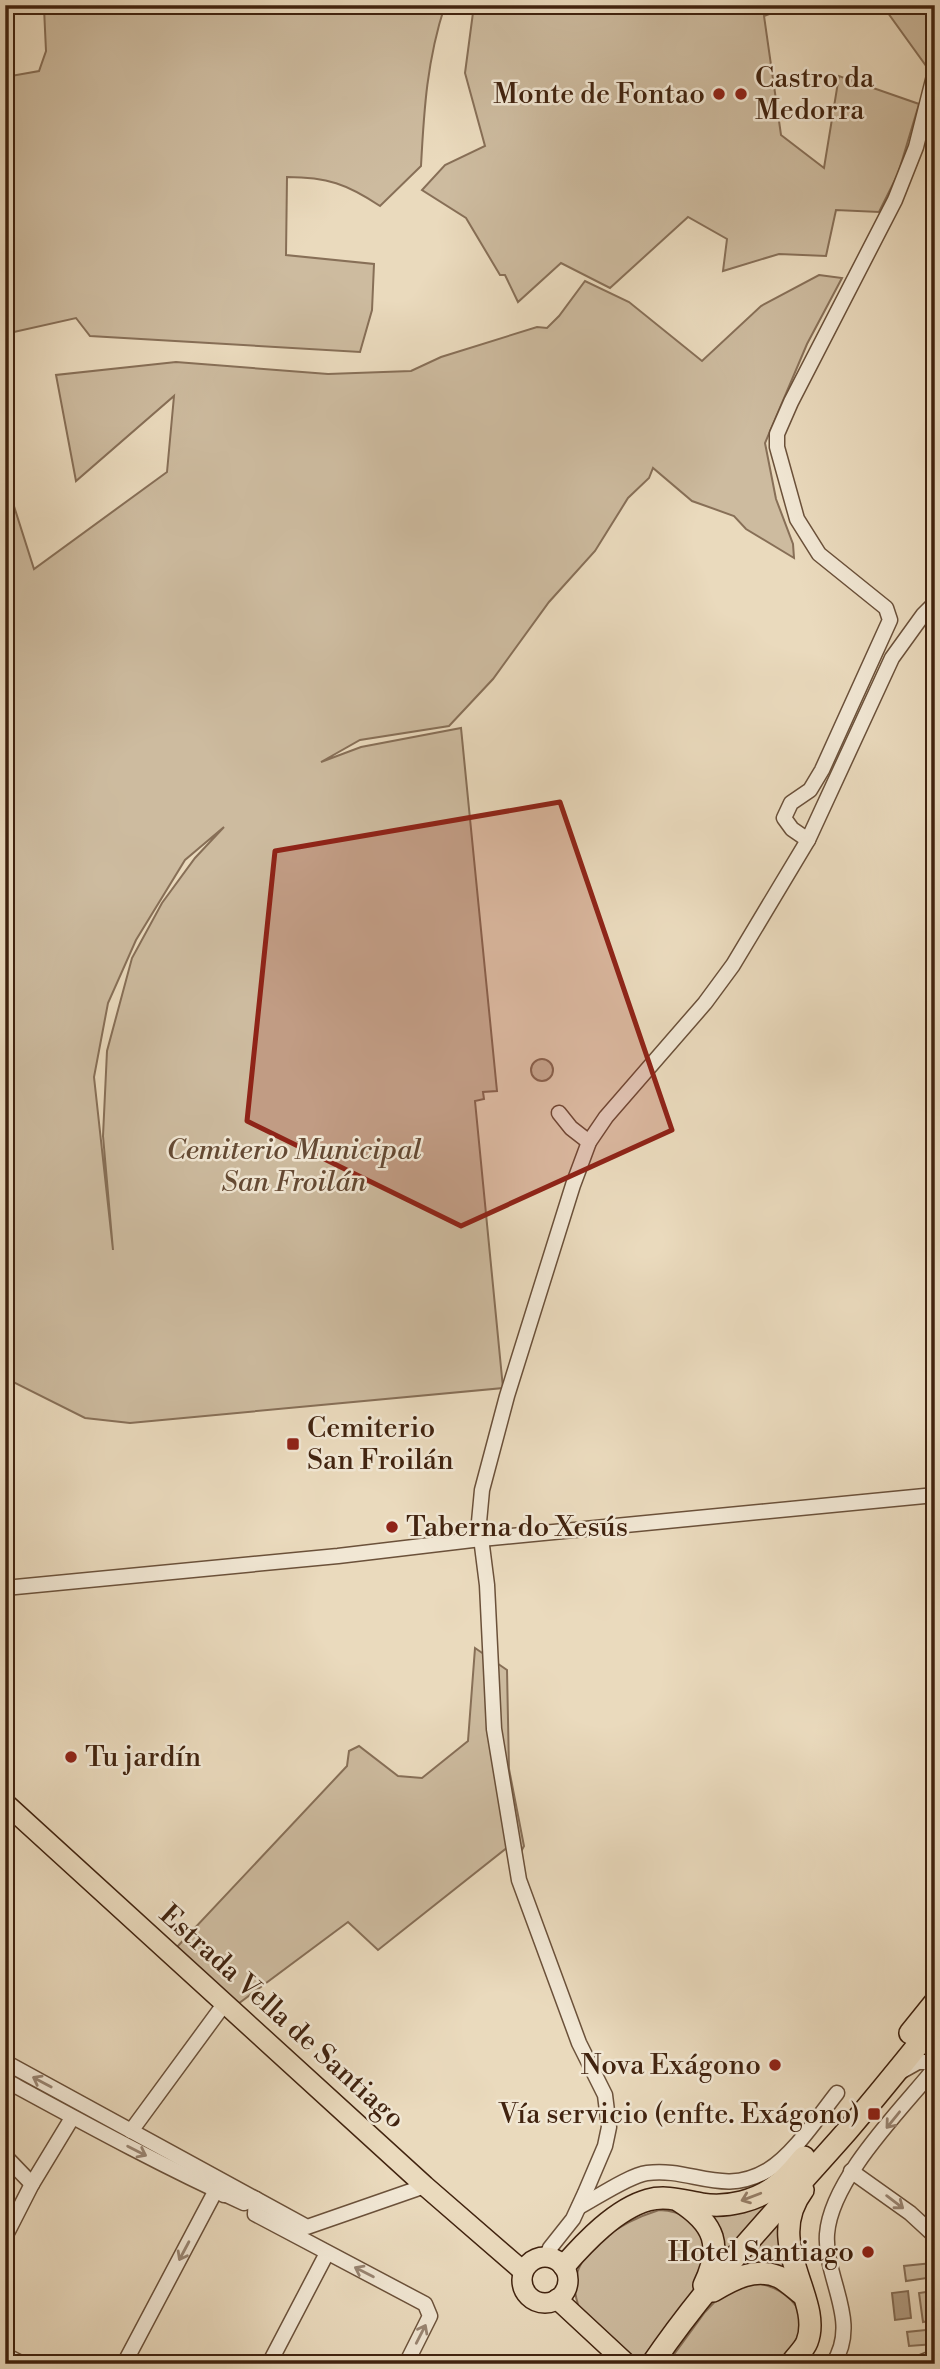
<svg xmlns="http://www.w3.org/2000/svg" width="940" height="2369" font-family="'Libre Bodoni',serif">
<rect width="100%" height="100%" fill="#eadabd"/>
<filter id="stains"><feTurbulence type="fractalNoise" baseFrequency=".00286" numOctaves="4"/><feColorMatrix values="0 0 0 0 .2 0 0 0 0 .09 0 0 0 0 .02 0 0 0 .5 -.17"/></filter>
<radialGradient id="worn" r=".72"><stop offset=".6" stop-color="#630" stop-opacity="0"/><stop offset="1" stop-color="#630" stop-opacity=".3"/></radialGradient>
<!-- green -->
<g fill="#cdbb9f" stroke="#876f57" stroke-width="2" fill-rule="evenodd">
<path d="M40,5H445C427,60 424,109 421,166L380,206C347,184 327,177 287,177L286,255L374,264L372,310L360,352L90,336L76,318L5,334V77L39,71L46,51L44,8Z"/>
<polygon points="474,5 662,5 713,11 718,5 793,5 764,16 781,135 824,168 839,76 919,104 898,174 879,212 836,210 826,256 779,254 723,271 727,239 688,217 610,288 561,263 518,302 505,275 500,275 466,218 422,190 445,165 485,146 465,73"/>
<polygon points="885,5 935,5 935,49 929,70 888,13"/>
<path d="M819,275L842,278L807,344L765,443L776,499L793,544L794,558L746,529L734,516L692,501L653,468L649,478L628,498L595,551L549,602L493,679L449,726L360,740L321,762L361,747L461,728L497,1091L483,1092L484,1099L475,1101L503,1388L130,1423L85,1418L7,1379L5,478L34,569L167,472L174,396L76,481L56,375L176,362L328,374L411,371L441,357L537,327L547,328L559,316L585,281L629,302L702,361L761,306ZM224,827L195,858L162,903L132,958L107,1051L103,1136L113,1250L94,1077L108,1003L136,940L185,860Z"/>
<circle cx="542" cy="1070" r="11"/>
<polygon points="475,1648 507,1670 509,1769 524,1846 517,1859 508,1847 378,1950 348,1922 238,2004 176,1948 347,1766 349,1751 359,1746 398,1776 422,1778 468,1741"/>
<polygon points="769,2202 727,2251 725,2251 709,2215"/>
<path d="M659,2210C689,2211 694,2224 709,2248L695,2289L638,2364C623,2350 592,2327 582,2312C577,2306 576,2298 575,2291C572,2249 624,2221 659,2210Z"/>
<polygon points="783,2219 788,2268 747,2267 743,2262 778,2220"/>
<polygon points="932,2263 934,2277 906,2281 904,2266"/>
<path d="M751,2282C781,2286 814,2307 795,2342C790,2350 783,2357 777,2364H667L705,2312L723,2293Z"/>
<polygon points="933,2291 935,2320 923,2322 919,2293"/>
<polygon points="935,2329 935,2344 909,2346 907,2332"/>
</g>
<!-- water -->
<polygon fill="#b19c82" stroke="#846c54" stroke-width="2" points="908,2291 911,2318 895,2320 892,2293"/>
<g fill="none" stroke-linecap="round" stroke-linejoin="round">
<defs>
<g id="minor">
<polyline points="808,840 792,829 784,818 791,803 810,790 822,770 890,620 886,608 819,554 797,519 777,447 777,434 791,402 895,200 916,147 935,72"/>
<polyline points="559,1113 571,1128 589,1142"/>
<polyline points="5,1588 338,1556 481,1539 935,1495"/>
<polyline points="5,2062 307,2227 425,2186"/>
<polyline points="902,2071 918,2062 935,2062"/>
<path d="M5,2080C84,2123 162,2166 244,2203L251,2200"/>
<polyline points="131,2131 225,2003"/>
<polyline points="5,2156 32,2184"/>
<polyline points="851,2171 910,2213 935,2236"/>
<polyline points="256,2199 255,2214 425,2304 430,2316 406,2364"/>
<path d="M579,2207C596,2198 630,2175 647,2173C691,2167 723,2197 768,2170C794,2154 818,2117 837,2093"/>
<polyline points="5,2237 32,2184 72,2118"/>
<polyline points="547,2256 550,2248 573,2219 585,2193 605,2146 609,2127 605,2095 579,2043 519,1880 494,1729 487,1585 479,1522 482,1490 507,1396 573,1185 589,1142 606,1117 705,1003 733,965 808,840 892,658 923,615 935,603"/>
<polyline points="5,2355 23,2364"/>
<polyline points="124,2364 216,2190 224,2195"/>
<polyline points="269,2364 327,2253"/>
<path d="M833,2364C861,2321 824,2279 827,2234C831,2179 901,2110 935,2068"/>
<polyline points="917,2364 935,2357"/>
</g>
<g id="major">
<polyline points="5,1803 425,2186 523,2271"/>
<circle cx="545" cy="2280" r="23"/>
<polyline points="557,2299 627,2364"/>
</g>
<g id="highway">
<polyline points="910,2033 935,2002"/>
<path d="M679,2201C715,2224 723,2246 704,2285"/>
<path d="M564,2266C585,2242 616,2209 648,2200C666,2195 684,2201 702,2204C727,2208 758,2201 778,2184C788,2177 796,2166 804,2157"/>
<path d="M713,2291C733,2279 755,2267 779,2277C787,2281 795,2289 802,2294"/>
<path d="M652,2364C709,2280 780,2207 847,2131C877,2096 906,2060 935,2024"/>
<path d="M791,2364C795,2357 804,2350 807,2342C824,2299 762,2244 803,2190"/>
</g>
</defs>
<!-- minor casing -->
<use href="#minor" stroke="#6b513a" stroke-width="17"/>
<!-- major casing -->
<use href="#major" stroke="#41230f" stroke-width="22"/>
<!-- highway casing -->
<use href="#highway" stroke="#41230f" stroke-width="24"/>
<!-- minor -->
<use href="#minor" stroke="#f1e7d4" stroke-width="14"/>
<!-- major -->
<use href="#major" stroke="#eadabd" stroke-width="19"/>
<!-- highway -->
<use href="#highway" stroke="#eadabd" stroke-width="21"/>
</g>
<!-- one-way arrows -->
<defs><path id="oneway-shaft" d="M-6 0H5M1.5-3L5.5 0L1.5 3" fill="none" stroke-width="1.6" stroke-linecap="round" stroke-linejoin="round" transform="scale(1.75)"/></defs>
<g stroke="#998572">
<use href="#oneway-shaft" transform="translate(42 2082) rotate(-152)"/>
<use href="#oneway-shaft" transform="translate(893 2120) rotate(129)"/>
<use href="#oneway-shaft" transform="translate(137 2151) rotate(27)"/>
<use href="#oneway-shaft" transform="translate(895 2202) rotate(37)"/>
<use href="#oneway-shaft" transform="translate(184 2251) rotate(118)"/>
<use href="#oneway-shaft" transform="translate(364 2272) rotate(-153)"/>
<use href="#oneway-shaft" transform="translate(421 2334) rotate(-63)"/>
</g>
<use stroke="#967e66" href="#oneway-shaft" transform="translate(751 2197) rotate(159)"/>
<!-- marked area -->
<path fill="#8f2418" fill-opacity="0.2" stroke="#8f2418" stroke-width="5" stroke-linejoin="round" d="M560,802L672,1130L461,1226L247,1121L275,851Z"/>
<!-- markers -->
<g fill="#8f2418" stroke="#f1e7d4" stroke-width="2.5">
<circle cx="719" cy="94" r="7"/>
<circle cx="741" cy="94" r="7"/>
<rect x="286" y="1437" width="14" height="14" rx="3.5"/>
<circle cx="392" cy="1527" r="7"/>
<circle cx="71" cy="1757" r="7"/>
<circle cx="775" cy="2065" r="7"/>
<rect x="867" y="2107" width="14" height="14" rx="3.5"/>
<circle cx="868" cy="2252" r="7"/>
</g>
<g text-anchor="middle" dominant-baseline="central" stroke-width="5" stroke-linejoin="round" paint-order="stroke">
<!-- poi labels -->
<g font-size="28" fill="#41230f" stroke="#f1e7d4" text-anchor="start">
<text x="755" y="78">Castro da<tspan x="755" dy="32">Medorra</tspan></text>
<text x="705" y="94" text-anchor="end">Monte de Fontao</text>
<text x="307" y="1428">Cemiterio<tspan x="307" dy="32">San Froilán</tspan></text>
<text x="406" y="1527">Taberna do Xesús</text>
<text x="85" y="1757">Tu jardín</text>
<text x="761" y="2065" text-anchor="end">Nova Exágono</text>
<text x="860" y="2114" text-anchor="end">Vía servicio (enfte. Exágono)</text>
<text x="854" y="2252" text-anchor="end">Hotel Santiago</text>
</g>
<!-- park labels -->
<g font-size="28" font-style="italic" fill="#644933" stroke="#f1e7d4">
<text x="294" y="1150">Cemiterio Municipal<tspan x="294" dy="32">San Froilán</tspan></text>
</g>
<!-- street labels -->
<g font-size="28" fill="#41230f" stroke="#f1e7d4">
<text transform="translate(282 2017) rotate(42)">Estrada Vella de Santiago</text>
</g>
</g>
<!-- margin -->
<rect width="940" height="2369" fill="none" stroke="#eadabd" stroke-width="28"/>
<rect x="7" y="7" width="926" height="2355" fill="none" stroke="#41230f" stroke-width="3.5"/>
<rect x="14" y="14" width="912" height="2341" fill="none" stroke="#41230f" stroke-width="2"/>
<rect width="100%" height="100%" filter="url(#stains)"/>
<rect width="100%" height="100%" fill="url(#worn)"/>
</svg>
